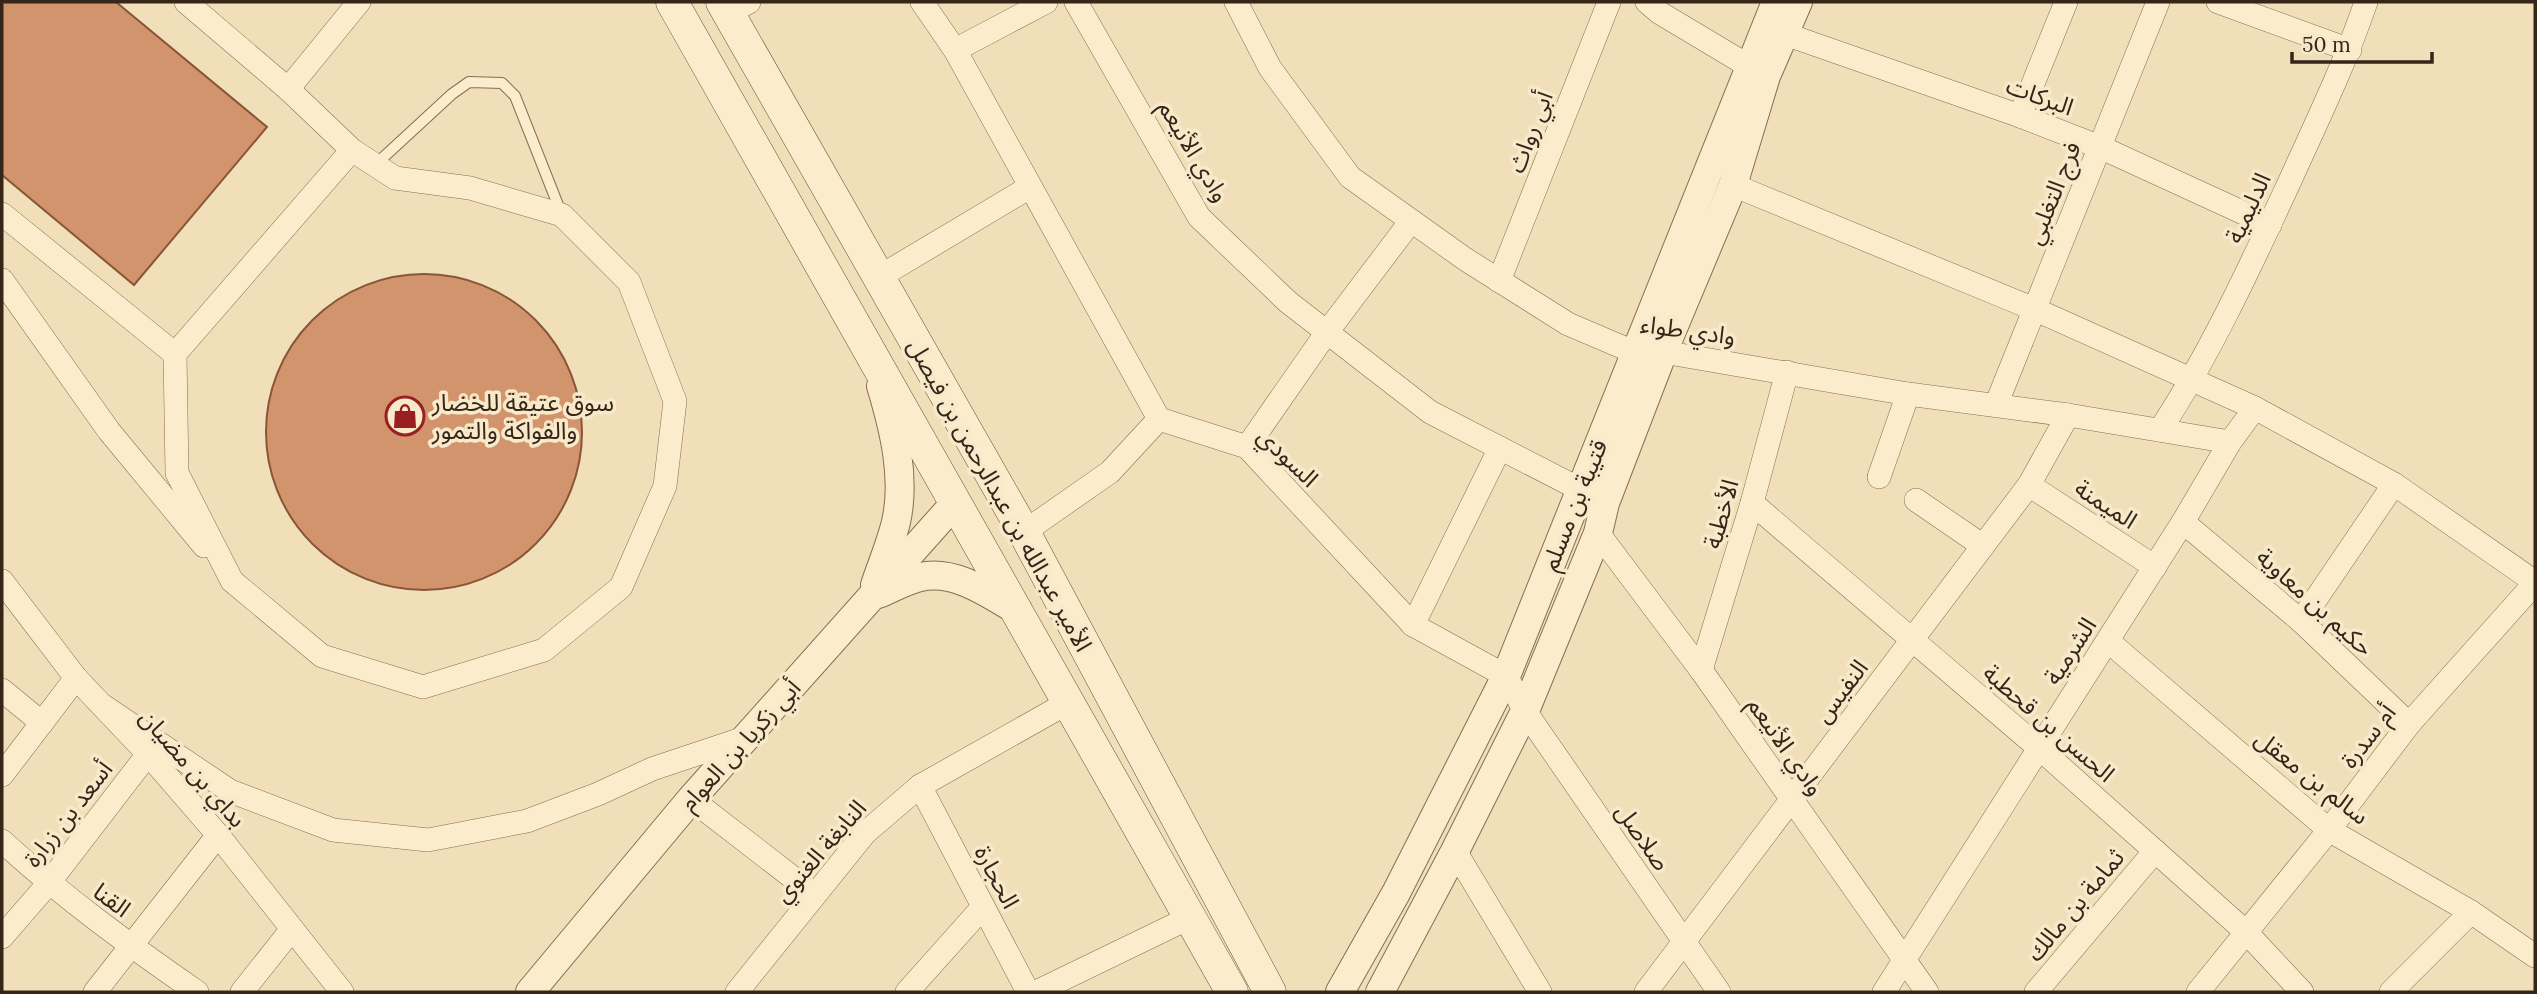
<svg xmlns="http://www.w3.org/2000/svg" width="2537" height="994" font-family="Lora,'Noto Sans Arabic',serif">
<rect width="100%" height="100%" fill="#f0dfb9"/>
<!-- building -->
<g fill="#d1946c" stroke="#885637" stroke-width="2">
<polygon points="2,2 116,2 267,127 134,285 2,175"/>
<circle cx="424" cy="432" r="158"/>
</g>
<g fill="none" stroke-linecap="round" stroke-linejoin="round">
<defs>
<polyline id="service" points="375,165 452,94 469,82 502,83 515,96 562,215"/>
<g id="minor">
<polyline points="186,2 288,89 352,150 395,178 470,188 562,215 629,282 675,401 665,486 621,587 544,650 423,687 322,656 232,581 177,473 175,354 352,150"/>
<polyline points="922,2 955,50 1159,419 1247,447 1413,625 1506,676 1525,711 1719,992"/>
<polyline points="1076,2 1199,217 1288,302 1430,412 1595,497"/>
<polyline points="1236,2 1270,68 1350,177 1465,259 1568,324 1636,353 1663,352 1908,394 2068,415 2230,442"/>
<polyline points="1647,2 1660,13 1762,74"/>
<polyline points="2218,2 2350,50"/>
<polyline points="728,13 749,2"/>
<polyline points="1785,34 2020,116 2100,147 2270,225"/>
<polyline points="955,50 1046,2"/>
<polyline points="288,89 359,2"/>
<polyline points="2020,116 2066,2"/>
<polyline points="1733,185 2034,309 2255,408"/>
<polyline points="2,214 175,354"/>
<polyline points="879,277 1030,187"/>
<polyline points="2,280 109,431 204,546"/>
<polyline points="1499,281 1609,2"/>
<polyline points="1996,405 2158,2"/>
<path d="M2160,430C2211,352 2250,267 2289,183C2316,123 2345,64 2366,2"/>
<polyline points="1247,447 1327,332 1411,221"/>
<polyline points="1879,477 1908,394"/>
<polyline points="2029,485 2155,567"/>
<polyline points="1916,500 1983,546"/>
<polyline points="1752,503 2039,748 2155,851 2246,932 2302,992"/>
<polyline points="2183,522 2301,621 2409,724"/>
<polyline points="1024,532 1110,472 1159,419"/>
<polyline points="1598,533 1701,670 1927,992"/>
<polyline points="2,581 76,678 148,754 218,835 342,992"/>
<polyline points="2301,621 2394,484"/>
<polyline points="1413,625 1500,448"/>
<polyline points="2108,641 2329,830 2471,912 2535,956"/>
<polyline points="1701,670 1752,503 1787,372"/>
<polyline points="2,690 42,723"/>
<polyline points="102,705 230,791 333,830 428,840 527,821 598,794 652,769 745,738"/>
<polyline points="2,775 76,678"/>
<polyline points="920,786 1028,992"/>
<polyline points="691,799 814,894"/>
<path d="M2,841C63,897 129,945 197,992"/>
<polyline points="1455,851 1540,992"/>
<polyline points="2,937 48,884 148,754"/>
<polyline points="95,992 218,835"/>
<polyline points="242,992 292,929"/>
<polyline points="737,992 865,833 920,786 1069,702"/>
<polyline points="907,992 983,907"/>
<polyline points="1036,992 1191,917"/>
<polyline points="1646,992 2029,485 2068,415"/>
<polyline points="1884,992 2183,522 2230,442 2255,408 2394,484 2535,582"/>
<polyline points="2036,992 2155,851"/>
<polyline points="2198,992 2329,830 2409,724 2535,583"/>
<polyline points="2391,992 2471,912"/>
</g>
<g id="tertiary">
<path d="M875,585C882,564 891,543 896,522C906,478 894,429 881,386"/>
<path d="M878,594C891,589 906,580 920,577C955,569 989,594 1018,611"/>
<polyline points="530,992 691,799 956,502"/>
<polyline points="1340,992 1396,893 1506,676 1776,2"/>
<polyline points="1380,992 1455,851 1525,711 1598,533 1605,503 1663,352 1733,185 1766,76 1798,2"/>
</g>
<g id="secondary">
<polyline points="672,2 1232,992"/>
<polyline points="722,2 1024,532 1270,992"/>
</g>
</defs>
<!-- service casing -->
<use href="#service" stroke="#876e53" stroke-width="12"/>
<!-- minor casing -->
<use href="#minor" stroke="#876e53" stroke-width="24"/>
<!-- tertiary casing -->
<use href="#tertiary" stroke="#876e53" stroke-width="30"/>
<!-- secondary casing -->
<use href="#secondary" stroke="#684f36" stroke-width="33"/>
<!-- service -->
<use href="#service" stroke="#fbeccc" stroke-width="10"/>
<!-- minor -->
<use href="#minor" stroke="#fbeccc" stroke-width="23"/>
<!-- tertiary -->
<use href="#tertiary" stroke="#fbeccc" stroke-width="28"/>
<!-- secondary -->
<use href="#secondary" stroke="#fbeccc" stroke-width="32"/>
</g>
<!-- icons -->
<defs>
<symbol id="shop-ring" viewBox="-11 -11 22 22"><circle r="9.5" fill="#f7e9c9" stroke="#991f22" stroke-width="1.5"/><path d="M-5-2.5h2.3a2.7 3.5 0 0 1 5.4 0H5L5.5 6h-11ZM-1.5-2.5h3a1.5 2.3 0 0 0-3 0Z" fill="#991f22"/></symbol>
</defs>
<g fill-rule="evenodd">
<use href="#shop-ring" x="383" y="394" width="44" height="44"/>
</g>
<g text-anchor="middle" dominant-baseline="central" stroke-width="7" stroke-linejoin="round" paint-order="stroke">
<!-- street labels -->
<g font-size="24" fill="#352619" stroke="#f7e9c9">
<text transform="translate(2040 96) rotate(20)">البركات</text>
<text transform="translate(1530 132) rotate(-69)">أبي رواث</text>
<text transform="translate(1194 151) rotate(59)">وادي الأنيعم</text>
<text transform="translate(2053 193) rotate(-68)">فرج التغلبي</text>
<text transform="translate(2248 208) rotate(-65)">الدليمية</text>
<text transform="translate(1688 330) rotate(8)">وادي طواء</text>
<text transform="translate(1288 457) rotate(44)">السودي</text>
<text transform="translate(1000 495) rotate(61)">الأمير عبدالله بن عبدالرحمن بن فيصل</text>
<text transform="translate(2106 504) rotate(33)">الميمنة</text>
<text transform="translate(1574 505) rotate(-68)">قتيبة بن مسلم</text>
<text transform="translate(1721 514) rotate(-74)">الأخطبة</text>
<text transform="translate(2315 602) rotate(42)">حكيم بن معاوية</text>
<text transform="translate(2070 651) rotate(-57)">الشرمية</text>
<text transform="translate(1841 691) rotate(-53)">النفيس</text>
<text transform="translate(2049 723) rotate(41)">الحسن بن قحطبة</text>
<text transform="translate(2368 736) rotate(-52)">أم سدرة</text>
<text transform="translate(740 745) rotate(-48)">أبي زكريا بن العوام</text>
<text transform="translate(1786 746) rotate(55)">وادي الأنيعم</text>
<text transform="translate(193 768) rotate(49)">بداي بن مضيان</text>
<text transform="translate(2312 777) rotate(38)">سالم بن معقل</text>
<text transform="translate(68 814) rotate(-52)">أسعد بن زرارة</text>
<text transform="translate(1643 837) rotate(55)">صلاصل</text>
<text transform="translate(820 851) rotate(-49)">النابغة الغنوي</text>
<text transform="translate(997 877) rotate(62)">الحجارة</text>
<text transform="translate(112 900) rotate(37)">القنا</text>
<text transform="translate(2075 905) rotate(-50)">ثمامة بن مالك</text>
</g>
<!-- poi labels -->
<g font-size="24" fill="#352619" stroke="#f7e9c9" text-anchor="start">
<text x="432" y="402">سوق عتيقة للخضار<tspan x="432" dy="28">والفواكة والتمور</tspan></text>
</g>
</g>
<!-- border -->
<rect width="2537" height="994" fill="none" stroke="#352619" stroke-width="7"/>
<!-- scale -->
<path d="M2292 52v10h140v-10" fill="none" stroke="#352619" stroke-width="3.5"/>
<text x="2302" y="52" font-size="21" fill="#352619" stroke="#f7e9c9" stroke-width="5" paint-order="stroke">50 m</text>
</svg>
